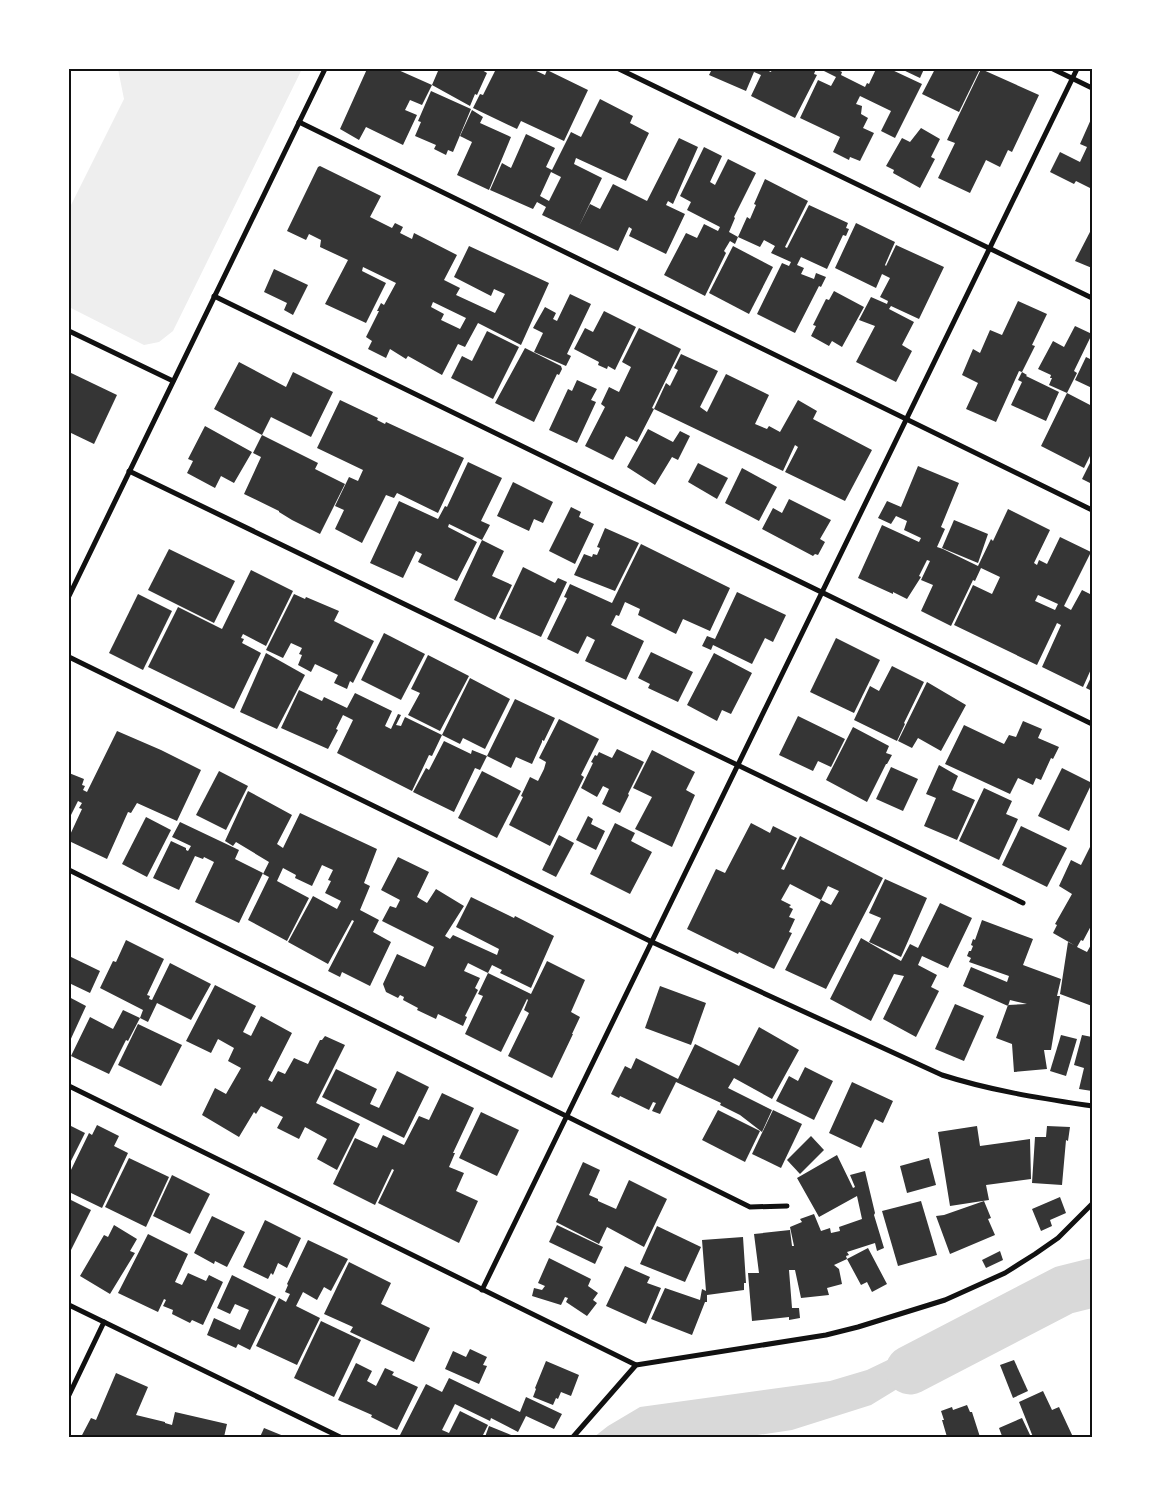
<svg xmlns="http://www.w3.org/2000/svg" width="1161" height="1506" font-family="Signika,sans-serif">
<rect width="100%" height="100%" fill="#fff"/>
<!-- green -->
<polygon fill="#eee" points="118,69 302,69 173,331 159,342 144,345 69,307 69,209 124,99"/>
<!-- water -->
<polygon fill="#d9d9d9" points="1092,1265 1092,1283 1036,1298 1004,1314 907,1383 871,1405 792,1430 744,1437 594,1437 608,1426 640,1407 830,1381 867,1370 969,1321 1031,1282"/>
<g fill="none" stroke-linecap="round" stroke-linejoin="round">
<!-- river -->
<polyline stroke="#d9d9d9" stroke-width="49" points="910,1370 1064,1290 1092,1283"/>
</g>
<!-- building -->
<g fill="#353535" fill-rule="evenodd">
<polygon points="367,69 396,69 432,85 422,105 410,100 405,110 417,115 403,145 366,127 359,140 340,129"/>
<polygon points="433,69 483,69 482,70 487,73 477,95 475,94 470,106 432,85 438,71"/>
<polygon points="496,69 532,69 545,75 547,70 588,90 564,141 521,121 517,129 473,108 480,94 483,95"/>
<polygon points="712,69 764,69 771,72 772,69 816,69 814,74 817,75 795,118 751,96 761,75 754,72 746,91 709,75"/>
<polygon points="820,69 836,69 842,72 841,75 865,87 867,83 869,84 876,69 890,69 922,84 895,138 881,131 891,111 860,96 856,104 862,106 861,114 868,118 863,128 874,133 860,161 850,157 849,160 833,152 840,137 800,118 818,80 831,86 836,77"/>
<polygon points="901,69 924,69 920,78"/>
<polygon points="935,69 980,69 959,112 922,94"/>
<polygon points="981,69 1039,95 1012,152 1008,150 1000,167 986,160 970,193 938,178 955,143 947,140"/>
<polygon points="431,91 471,109 453,152 448,150 446,155 434,149 436,145 415,136 421,122 418,121"/>
<path d="M600,99L633,116L630,123L649,133L626,181L576,158L574,164L602,178L579,226L590,204L600,209L613,184L647,201L679,138L698,147L673,204L668,201L666,205L685,214L666,254L629,236L632,229L629,227L618,251L542,215L546,207L537,202L533,209L490,190L502,163L511,168L526,134L555,148L546,167L552,170L571,132L581,137ZM551,172L561,177L549,201L540,196Z"/>
<polygon points="472,110 483,117 480,123 511,137 489,190 457,175 472,142 460,136"/>
<polygon points="1092,117 1092,189 1076,181 1074,184 1050,172 1060,152 1080,162 1087,147 1080,144"/>
<polygon points="921,128 940,139 931,157 935,159 920,188 893,173 894,170 886,166 902,138 910,142"/>
<polygon points="704,147 722,156 710,182 715,185 728,159 756,173 734,217 735,218 729,232 738,237 735,244 730,241 724,251 726,253 705,296 664,275 686,233 697,238 704,224 718,231 720,227 687,210 691,202 680,196"/>
<path d="M320,166L381,196L370,217L392,228L395,223L403,227L400,233L412,239L414,233L457,255L444,280L460,288L456,295L495,313L505,294L494,289L491,296L454,277L469,246L549,283L521,345L478,323L465,347L458,344L442,375L408,356L406,359L390,349L386,358L368,349L372,341L366,337L379,311H377L381,303L384,305L396,283L363,267L362,271L386,283L366,323L325,304L348,260L320,247L321,240L309,234L306,240L287,231L318,167ZM433,302L466,318L460,329L441,320L444,314L431,307Z"/>
<polygon points="765,179 808,201 785,247 787,248 809,205 848,223 846,228 849,229 846,236 843,235 827,269 801,257 797,265 804,268 801,274 814,279 816,273 826,277 821,287 819,286 795,333 757,314 782,263 789,266 791,262 771,253 775,246 764,240 760,247 738,237 747,217 750,219 756,205 754,204"/>
<polygon points="856,223 895,242 885,265 886,266 896,245 944,267 919,319 891,306 889,309 914,322 902,345 912,351 896,382 856,362 875,326 859,320 871,297 887,304 888,301 880,297 890,278 882,274 876,288 835,268"/>
<polygon points="1092,228 1092,268 1075,261"/>
<polygon points="733,246 773,267 749,314 709,293"/>
<polygon points="274,269 308,285 293,315 284,310 287,303 264,292"/>
<polygon points="834,291 864,307 842,347 832,341 829,346 811,336 816,326 813,325 826,299 829,300"/>
<polygon points="570,294 591,304 567,354 571,356 566,366 534,352 543,333 533,328 545,307 556,313 553,319 557,321"/>
<polygon points="1018,301 1047,314 1032,345 1035,346 1022,372 1019,371 996,422 966,409 978,383 962,375 973,349 980,353 990,330 1002,335"/>
<polygon points="604,311 636,327 615,370 608,366 607,369 598,365 599,362 574,349 585,328 593,332"/>
<polygon points="1075,326 1092,334 1074,371 1077,373 1067,393 1092,406 1092,452 1084,468 1041,446 1067,393 1049,385 1052,378 1050,378 1051,375 1038,369 1053,341 1064,347"/>
<polygon points="639,328 681,349 652,408 654,409 666,383 670,386 678,370 674,368 681,354 718,371 700,407 707,412 726,374 769,395 755,424 767,429 769,426 780,432 798,400 817,411 813,419 872,450 845,501 785,472 798,447 795,445 783,471 654,409 637,442 626,436 613,460 585,446 605,407 601,404 609,387 619,392 631,367 622,362"/>
<polygon points="487,331 519,347 493,399 451,378 462,356 472,361"/>
<polygon points="525,348 561,366 562,369 559,375 557,374 534,422 495,403"/>
<polygon points="1086,357 1092,360 1092,388 1075,380"/>
<polygon points="239,362 286,387 293,372 333,392 311,437 271,417 262,435 318,463 315,469 345,484 320,534 292,520 279,512 279,511 244,494 261,457 253,453 262,435 214,409"/>
<polygon points="69,372 117,395 94,444 69,432"/>
<polygon points="1022,372 1027,375 1026,376 1059,392 1046,421 1011,405 1022,382 1018,380"/>
<polygon points="577,380 597,389 591,400 596,402 577,443 549,430 568,389 572,391"/>
<polygon points="340,400 378,418 377,420 385,424 386,422 464,458 438,513 397,493 394,498 386,495 362,543 335,529 344,510 335,506 349,477 358,481 363,470 317,448"/>
<polygon points="205,426 252,452 234,483 221,476 215,488 187,473 193,461 188,459"/>
<polygon points="648,429 673,442 680,431 690,436 678,460 672,457 655,485 627,467"/>
<polygon points="1092,459 1092,484 1082,479"/>
<polygon points="468,462 502,478 481,521 490,525 482,540 449,524 448,527 477,542 457,581 418,562 422,554 416,551 403,578 370,563 399,501 438,519 445,506 447,507"/>
<polygon points="698,463 728,478 717,499 688,482"/>
<path d="M918,466L959,483L941,527L945,529L937,547L943,549L978,566L991,539L993,541L1008,509L1050,530L1034,563L1037,565L1039,560L1047,564L1060,537L1091,552L1064,606L1071,610L1082,590L1092,595V667L1083,687L1042,667L1061,625L1057,623L1037,665L954,625L973,585L992,594L1000,577L981,568L975,581L973,580L951,626L921,611L933,585L921,580L930,561L927,560L919,576L921,577L907,599L893,592V594L858,578L882,525L919,542L921,538L904,530L907,521L896,516L891,524L878,518L887,501L901,507ZM1038,595L1058,604L1055,610L1035,601Z"/>
<polygon points="742,468 777,487 759,521 725,503"/>
<polygon points="513,482 553,502 543,523 534,519 529,531 497,516"/>
<polygon points="789,499 831,520 820,539 825,542 818,555 815,554 813,556 762,529 773,508 782,513"/>
<polygon points="571,507 581,512 579,517 594,524 575,564 549,551"/>
<polygon points="954,520 988,534 978,563 942,548"/>
<polygon points="605,528 639,543 615,591 574,575 584,554 592,557 593,554 597,555 600,548 597,547"/>
<polygon points="482,540 504,551 492,576 512,585 495,620 454,600"/>
<polygon points="641,544 730,588 710,631 683,619 676,634 638,615 640,609 625,602 619,616 616,615 611,625 644,641 626,680 585,661 595,640 587,636 578,654 547,639 567,598 564,597 570,584 612,603"/>
<polygon points="169,549 235,581 214,623 148,590"/>
<polygon points="523,567 555,583 558,578 567,582 541,637 499,618"/>
<polygon points="251,570 293,591 266,646 243,634 241,638 244,639 242,643 261,653 234,709 148,667 178,607 222,629"/>
<polygon points="737,592 786,615 773,642 765,638 752,664 713,645 711,650 702,646 707,636 715,639"/>
<polygon points="138,594 172,611 143,670 109,653"/>
<polygon points="294,594 305,599 306,597 339,611 334,621 374,641 353,683 350,681 347,689 334,683 338,675 315,664 311,672 298,665 302,655 299,654 302,648 291,643 283,658 266,650"/>
<polygon points="384,633 425,654 401,700 361,680"/>
<polygon points="836,638 880,660 854,713 810,692"/>
<polygon points="651,652 693,672 678,702 648,688 650,684 638,678"/>
<polygon points="266,653 305,675 277,729 240,712"/>
<polygon points="714,653 752,673 731,714 722,710 717,721 687,705"/>
<polygon points="428,655 469,676 440,731 408,715 420,693 411,689"/>
<polygon points="892,666 924,682 904,723 905,724 897,741 854,720 870,686 879,691"/>
<polygon points="1092,675 1092,691 1086,688"/>
<polygon points="470,678 510,699 485,749 463,738 460,744 442,735 432,756 429,755 412,791 337,753 353,720 343,715 336,729 338,730 328,749 281,728 299,690 322,701 324,697 347,708 355,693 392,711 385,726 391,729 398,714 401,715 396,725 401,726 405,717 442,735"/>
<polygon points="927,682 966,705 941,751 918,738 912,748 898,741"/>
<polygon points="515,699 555,718 544,741 542,740 542,742 532,764 516,757 511,768 487,756"/>
<polygon points="798,716 845,739 831,767 818,761 813,771 779,755"/>
<polygon points="559,719 599,739 581,775 584,777 550,846 509,825 523,797 521,796 530,777 538,781 544,769 546,762 539,758"/>
<polygon points="1023,721 1042,729 1038,738 1059,747 1053,759 1051,758 1041,780 1036,778 1033,785 1018,778 1010,794 945,764 964,725 1004,744 1009,735 1016,737"/>
<polygon points="853,727 889,746 886,753 892,755 887,764 886,764 867,802 826,780"/>
<polygon points="117,731 161,750 201,770 177,821 137,803 131,813 128,812 107,859 69,841 69,837 82,809 79,808 82,803 78,801 69,819 69,773 84,779 82,785 85,786 83,790 87,792"/>
<polygon points="444,741 471,754 472,750 487,756 480,770 475,768 454,812 413,792 426,768 429,770"/>
<polygon points="617,749 644,762 628,794 629,795 620,813 602,804 609,789 603,786 597,797 581,788 593,763 591,762 595,755 597,756 599,752 612,758"/>
<polygon points="652,750 695,772 686,790 695,795 672,847 635,829 652,797 633,788"/>
<polygon points="939,765 958,776 952,790 975,800 957,840 924,826 936,798 926,794"/>
<polygon points="891,767 918,779 903,811 876,799"/>
<polygon points="1062,768 1092,783 1069,831 1038,816"/>
<polygon points="219,771 248,786 226,830 196,815"/>
<polygon points="482,771 521,791 497,838 458,818"/>
<polygon points="984,788 1012,801 1006,814 1018,819 999,860 959,841"/>
<polygon points="248,791 292,815 277,844 283,848 300,813 377,849 364,883 370,886 360,910 379,920 373,932 391,942 370,986 342,972 340,977 328,971 354,921 352,920 328,964 288,942 313,896 337,909 341,901 325,893 331,881 328,880 333,870 322,865 312,886 295,878 296,875 283,868 277,881 309,898 287,941 248,920 269,877 263,874 269,862 236,842 233,846 225,841"/>
<polygon points="588,816 593,819 591,824 605,831 596,850 576,840"/>
<polygon points="146,817 171,830 147,877 122,864"/>
<polygon points="180,822 239,850 235,859 263,873 239,923 195,902 214,862 204,857 203,859 195,856 179,890 153,878 171,841 186,848 186,850 188,851 191,846 172,837"/>
<polygon points="615,823 635,833 631,841 652,852 630,894 590,874"/>
<polygon points="751,823 770,833 773,826 797,838 781,869 784,870 800,836 883,878 826,989 785,970 821,900 831,905 839,891 828,886 821,900 790,884 781,900 791,905 789,907 793,909 789,917 795,919 789,932 792,933 774,969 739,952 738,954 687,929 716,869 725,873"/>
<polygon points="1021,826 1067,848 1047,887 1002,865"/>
<polygon points="559,835 574,843 556,877 542,870"/>
<polygon points="1092,843 1092,924 1083,941 1081,940 1077,947 1087,952 1092,943 1092,1006 1060,994 1068,942 1074,945 1053,933 1057,925 1055,924 1072,894 1059,886 1071,860 1081,865"/>
<polygon points="398,857 429,872 417,897 427,903 436,889 464,906 445,936 450,939 453,935 497,955 499,949 456,927 471,897 514,918 515,916 554,936 531,988 500,973 502,970 492,965 488,973 468,963 464,971 480,978 475,988 478,990 465,1016 467,1017 463,1026 438,1014 436,1019 417,1010 418,1008 403,1000 404,997 400,995 398,998 386,992 383,984 397,954 425,967 434,947 382,921 390,906 396,908 400,900 381,890"/>
<polygon points="885,879 927,898 901,957 869,942 881,918 869,913"/>
<polygon points="940,903 972,918 948,968 922,956 918,965 937,975 931,987 939,991 916,1037 883,1019 904,976 894,974 871,1021 830,999 861,938 901,961 910,944 918,948"/>
<polygon points="982,920 1033,939 1023,965 1061,979 1057,996 1060,996 1051,1050 1044,1050 1047,1069 1014,1072 1012,1044 996,1038 1008,1005 1027,1004 1010,1000 1008,1006 963,986 971,967 1007,982 1009,976 969,962 971,958 967,956 969,951 971,951 973,946 971,945 973,939 975,940"/>
<polygon points="126,940 164,959 147,995 150,996 149,999 152,1000 170,963 211,984 191,1020 157,1003 148,1022 140,1018 143,1010 100,988 113,961 116,962"/>
<polygon points="69,956 100,971 90,993 69,983"/>
<polygon points="547,961 585,980 571,1012 580,1017 572,1034 573,1034 552,1078 508,1056 529,1013 524,1010 528,1000 527,999 501,1052 465,1034 483,996 478,994 488,973 531,994"/>
<polygon points="215,985 256,1006 243,1032 251,1036 261,1016 292,1033 268,1080 272,1082 278,1071 285,1074 294,1058 308,1064 320,1040 322,1040 325,1036 345,1045 316,1103 360,1124 337,1170 317,1159 327,1139 305,1127 299,1139 277,1128 283,1117 261,1106 256,1114 254,1112 239,1137 202,1115 215,1088 226,1094 241,1068 228,1061 234,1048 218,1039 211,1053 186,1041"/>
<polygon points="660,986 706,1003 691,1045 645,1028"/>
<polygon points="69,997 86,1006 69,1043"/>
<polygon points="955,1004 984,1016 964,1061 935,1049"/>
<polygon points="123,1010 140,1018 128,1041 126,1040 109,1074 71,1056 90,1017 113,1029"/>
<polygon points="138,1024 182,1045 161,1086 118,1065"/>
<polygon points="759,1027 799,1050 772,1099 734,1078 728,1088 772,1110 762,1132 740,1115 720,1105 721,1103 676,1082 660,1114 652,1111 656,1103 653,1102 649,1110 620,1096 619,1098 611,1094 625,1066 631,1069 636,1058 678,1079 695,1044 739,1066"/>
<polygon points="1061,1035 1077,1039 1066,1076 1050,1071"/>
<polygon points="1082,1035 1092,1037 1092,1091 1079,1089 1084,1068 1074,1065"/>
<polygon points="805,1067 833,1081 814,1120 776,1101 789,1076 798,1081"/>
<polygon points="336,1069 377,1089 370,1104 379,1108 397,1071 429,1087 404,1138 322,1097"/>
<polygon points="852,1082 893,1101 883,1123 875,1119 861,1148 829,1133"/>
<polygon points="442,1093 474,1108 453,1153 455,1153 449,1167 464,1173 456,1191 478,1201 459,1243 378,1203 394,1170 392,1169 375,1205 333,1184 355,1138 377,1148 383,1135 404,1145 419,1116 429,1120"/>
<polygon points="718,1110 760,1131 745,1162 702,1140"/>
<polygon points="773,1110 802,1124 781,1168 752,1154"/>
<polygon points="481,1112 519,1130 497,1176 459,1158"/>
<polygon points="69,1125 85,1133 69,1165"/>
<polygon points="97,1125 119,1136 114,1146 128,1153 102,1208 69,1192 69,1174 89,1133 92,1135"/>
<polygon points="977,1126 980,1146 1030,1139 1031,1179 986,1185 989,1200 950,1206 938,1132"/>
<polygon points="1047,1126 1070,1127 1068,1141 1066,1140 1062,1185 1032,1183 1035,1137 1046,1137"/>
<polygon points="811,1136 824,1150 800,1174 787,1160"/>
<polygon points="837,1155 853,1188 855,1187 850,1175 865,1171 875,1213 874,1215 884,1248 877,1251 875,1243 847,1252 849,1255 846,1256 847,1259 834,1265 839,1269 842,1284 827,1288 829,1295 801,1298 795,1270 789,1270 792,1308 799,1308 800,1318 789,1320 789,1317 752,1321 748,1273 759,1273 754,1234 790,1230 792,1246 794,1246 790,1227 802,1222 800,1219 814,1214 821,1231 830,1228 831,1233 840,1231 839,1227 862,1219 857,1196 819,1217 797,1178"/>
<polygon points="129,1158 169,1177 146,1227 105,1207"/>
<polygon points="929,1158 936,1185 907,1193 900,1166"/>
<polygon points="583,1162 600,1170 589,1195 598,1199 598,1201 616,1209 629,1180 667,1199 644,1247 607,1227 599,1244 556,1222"/>
<polygon points="172,1175 210,1194 190,1234 153,1216"/>
<polygon points="1060,1197 1066,1213 1050,1220 1052,1226 1041,1231 1032,1209"/>
<polygon points="69,1199 91,1210 71,1250 69,1249"/>
<polygon points="921,1201 937,1255 898,1266 882,1211"/>
<polygon points="984,1201 991,1218 988,1219 995,1235 950,1254 936,1216 944,1215"/>
<polygon points="212,1216 245,1232 227,1267 215,1261 214,1264 194,1253"/>
<polygon points="265,1220 301,1238 287,1268 278,1263 273,1275 271,1273 268,1279 243,1267"/>
<polygon points="114,1225 137,1239 130,1251 135,1253 110,1294 80,1276 104,1235 108,1237"/>
<polygon points="557,1225 603,1247 595,1264 549,1242"/>
<polygon points="657,1226 701,1247 685,1282 640,1264"/>
<polygon points="148,1234 188,1254 175,1282 182,1285 188,1273 206,1281 209,1275 223,1282 203,1325 192,1320 190,1323 172,1314 173,1310 163,1306 166,1300 164,1299 158,1312 118,1293"/>
<polygon points="743,1237 746,1283 744,1283 744,1290 707,1295 707,1302 705,1302 692,1335 651,1319 665,1288 700,1300 702,1289 706,1291 702,1240"/>
<polygon points="308,1240 348,1259 331,1291 324,1287 317,1300 303,1292 296,1306 320,1318 297,1365 256,1346 279,1298 286,1302 290,1294 285,1292 288,1285 287,1284"/>
<polygon points="868,1248 887,1284 872,1292 867,1282 861,1285 847,1259"/>
<polygon points="1000,1251 1003,1260 986,1268 982,1260"/>
<polygon points="549,1258 591,1279 588,1286 598,1293 593,1300 597,1303 587,1316 566,1302 568,1298 565,1297 561,1305 532,1296 534,1288 542,1290 545,1286 538,1283"/>
<polygon points="349,1262 391,1283 381,1304 430,1328 414,1362 350,1332 353,1327 324,1314"/>
<polygon points="625,1266 650,1277 647,1283 661,1288 646,1324 606,1306"/>
<polygon points="232,1275 276,1297 250,1350 238,1344 236,1348 207,1335 214,1318 240,1330 249,1310 235,1304 230,1314 217,1308"/>
<polygon points="321,1321 361,1340 334,1397 294,1378"/>
<polygon points="470,1349 487,1357 483,1365 487,1366 479,1384 445,1369 453,1351 466,1357"/>
<polygon points="1014,1360 1028,1391 1013,1398 1000,1365"/>
<polygon points="546,1361 579,1375 571,1396 561,1392 558,1399 556,1398 553,1405 533,1397 536,1389 535,1388"/>
<polygon points="356,1363 372,1371 367,1381 376,1386 385,1368 394,1372 392,1375 418,1387 397,1430 371,1417 372,1415 338,1400"/>
<polygon points="116,1373 148,1387 136,1415 165,1422 165,1423 172,1425 175,1412 227,1424 224,1437 81,1437 91,1418 96,1420"/>
<polygon points="449,1378 520,1412 526,1397 562,1414 554,1429 526,1416 518,1432 491,1418 490,1421 455,1404 442,1430 449,1433 460,1411 488,1425 482,1437 399,1437 426,1384 442,1392"/>
<polygon points="1043,1391 1052,1410 1059,1407 1073,1437 1033,1437 1019,1402"/>
<polygon points="967,1405 970,1412 972,1412 980,1437 947,1437 942,1420 944,1420 941,1411 952,1407 953,1410"/>
<polygon points="1022,1418 1031,1437 998,1437 1002,1436 999,1428"/>
<polygon points="489,1426 516,1437 485,1437"/>
<polygon points="264,1428 286,1437 260,1437"/>
</g>
<g fill="none" stroke-linecap="round" stroke-linejoin="round">
<!-- minor -->
<g stroke="#111" stroke-width="5">
<polyline points="619,69 1092,298"/>
<polyline points="1053,69 1092,88"/>
<polyline points="299,122 1092,510"/>
<polyline points="214,296 1092,724"/>
<polyline points="69,331 173,381"/>
<polyline points="129,471 1023,903"/>
<polyline points="69,596 325,69"/>
<path d="M69,657L652,942L942,1075C992,1091 1040,1098 1092,1106"/>
<polyline points="69,870 750,1207 787,1206"/>
<polyline points="69,1086 636,1365"/>
<polyline points="482,1290 1077,69"/>
<polyline points="69,1305 340,1437"/>
<polyline points="69,1395 104,1322"/>
<polyline points="573,1437 636,1365 826,1335 858,1327 945,1300 1005,1273 1035,1254 1058,1238 1092,1204"/>
</g>
</g>
<!-- border -->
<rect width="1161" height="1506" fill="none" stroke="#ffffff" stroke-width="140"/>
<rect x="70" y="70" width="1021" height="1366" fill="none" stroke="#111" stroke-width="2"/>
</svg>
